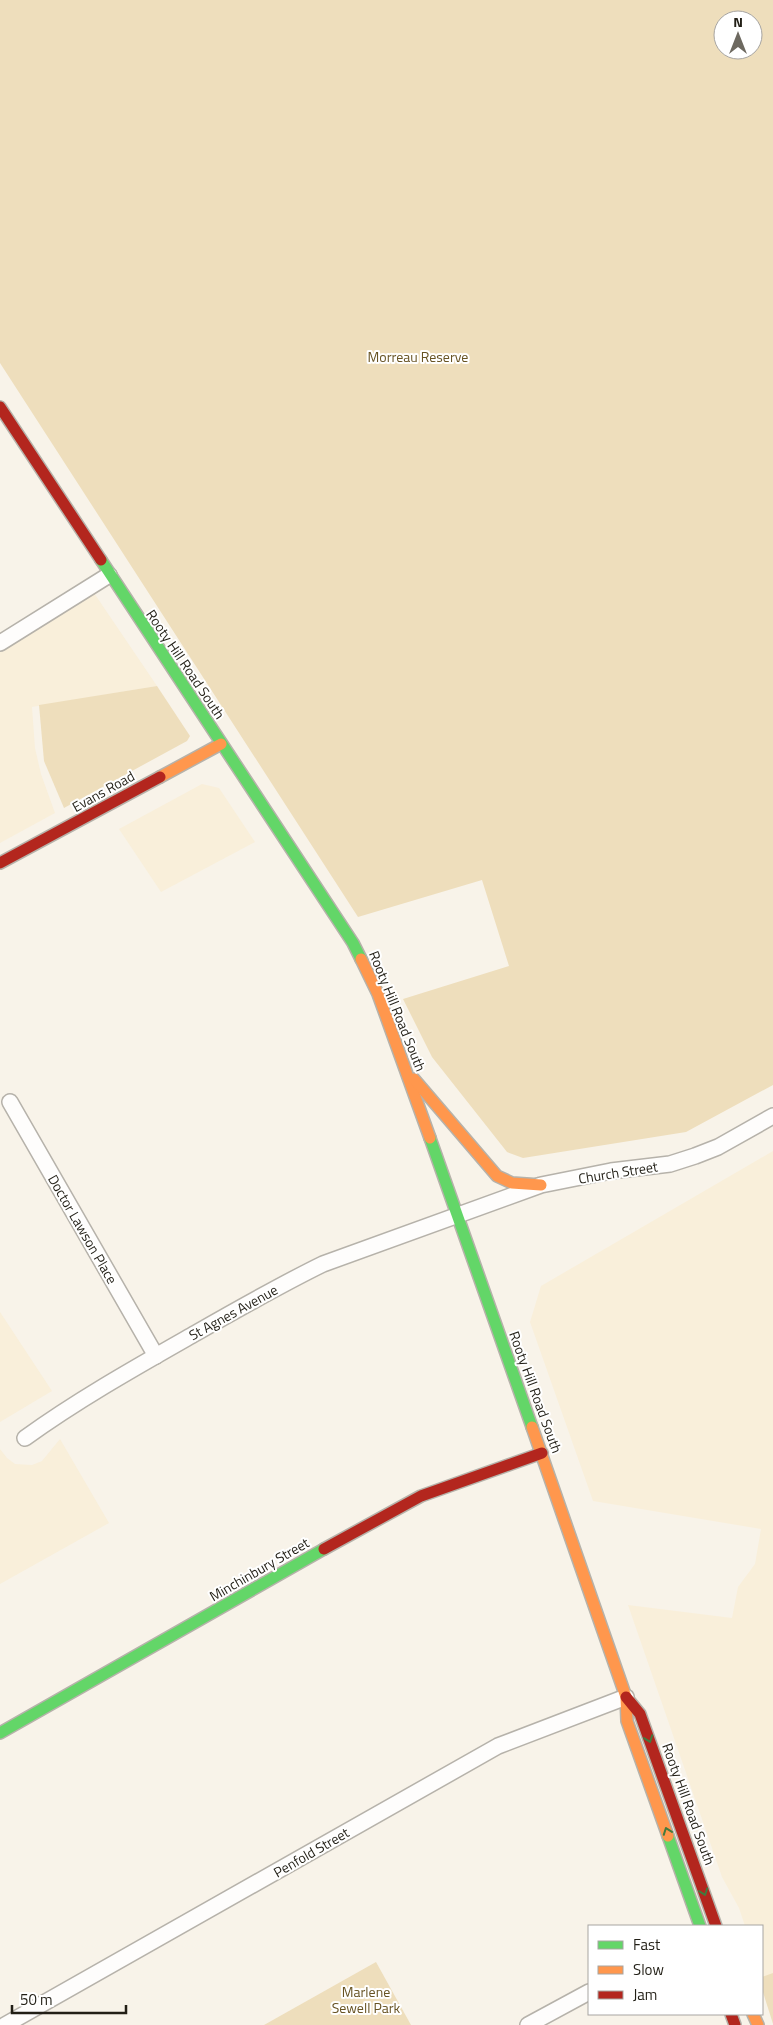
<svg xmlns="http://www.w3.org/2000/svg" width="773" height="2025" font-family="'Titillium Web',sans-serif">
<rect width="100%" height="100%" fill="#f8f3e9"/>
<!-- built -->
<g fill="#f9efda">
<polygon points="94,593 157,686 32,707 35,748 41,774 55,813 0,843 0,643"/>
<polygon points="202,784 219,788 255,842 161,892 119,829"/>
<polygon points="773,1151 773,2008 762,1975 762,1926 745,1926 739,1908 722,1877 628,1605 732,1618 738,1587 755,1564 761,1529 593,1501 530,1322 541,1286"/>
<polygon points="0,1312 52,1391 0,1422"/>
<polygon points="60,1439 109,1523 0,1584 0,1449 7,1458 15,1464 32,1465 42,1461"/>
</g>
<!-- green -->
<g fill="#eedebc" fill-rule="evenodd">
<path d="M0,0H773V1085L686,1132L523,1158L507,1152L432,1057L403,999L509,966L482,880L358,917L0,363ZM723,20H753V50H723Z"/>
<polygon points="157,686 190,736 187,741 64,808 44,761 39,705"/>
<polygon points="376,1962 411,2025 264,2025"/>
<polygon points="773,1973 773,2024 762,1989 762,1977"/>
</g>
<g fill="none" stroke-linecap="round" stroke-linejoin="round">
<defs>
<g id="street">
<polyline points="0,643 109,575"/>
<polyline points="10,1102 156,1356"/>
<path d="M25,1438C79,1399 138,1366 196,1333C238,1309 280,1285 323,1264L541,1185L611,1171L670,1164L695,1156L718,1147L773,1116"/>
<polyline points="5,2025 498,1746 626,1697"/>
<polyline points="528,2025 589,1992"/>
</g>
<g id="fast">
<polyline points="101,560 353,943 361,959"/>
<polyline points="430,1138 532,1427"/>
<polyline points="0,1733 324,1549"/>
<polyline points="668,1836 700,1926"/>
</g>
<g id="slow">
<polyline points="160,777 221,744"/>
<polyline points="361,959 378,994 430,1138"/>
<polyline points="414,1079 497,1176 512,1183 541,1185"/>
<polyline points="532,1427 626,1697 627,1721 668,1836"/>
<polyline points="753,2014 758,2025"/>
</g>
<g id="jam">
<polyline points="0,407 101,560"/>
<polyline points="0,863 160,777"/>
<polyline points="324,1549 421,1496 542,1453"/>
<polyline points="626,1697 640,1714 716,1926"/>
<polyline points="731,2014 735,2025"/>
</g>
</defs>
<!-- street casing -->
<use href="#street" stroke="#b6b2aa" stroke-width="18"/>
<!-- fast casing -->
<use href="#fast" stroke="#b6b2aa" stroke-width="14"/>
<!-- slow casing -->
<use href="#slow" stroke="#b6b2aa" stroke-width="14"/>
<!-- jam casing -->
<use href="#jam" stroke="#b6b2aa" stroke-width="14"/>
<!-- street -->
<use href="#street" stroke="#fefdfc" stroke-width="15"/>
<!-- fast -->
<use href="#fast" stroke="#63d668" stroke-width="11"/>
<!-- slow -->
<use href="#slow" stroke="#ff974d" stroke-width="11"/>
<!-- jam -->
<use href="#jam" stroke="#b3261e" stroke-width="11"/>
</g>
<!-- one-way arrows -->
<defs><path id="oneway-chevron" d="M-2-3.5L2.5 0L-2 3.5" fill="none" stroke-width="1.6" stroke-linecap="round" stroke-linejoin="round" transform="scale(1.25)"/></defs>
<g stroke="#427a3f">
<use href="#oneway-chevron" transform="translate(649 1739) rotate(70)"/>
<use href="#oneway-chevron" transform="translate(667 1831) rotate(-110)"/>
<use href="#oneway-chevron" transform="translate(704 1892) rotate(71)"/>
</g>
<g text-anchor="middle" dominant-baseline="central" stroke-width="4" stroke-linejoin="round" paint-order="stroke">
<!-- park labels -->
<g font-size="14" fill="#675323" stroke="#fff">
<text x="418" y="356">Morreau Reserve</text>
<text x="366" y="1991">Marlene<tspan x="366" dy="16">Sewell Park</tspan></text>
</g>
<!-- street labels -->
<g font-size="14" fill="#221f16" stroke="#fff">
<text transform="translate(186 664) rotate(56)">Rooty Hill Road South</text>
<text transform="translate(103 791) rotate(-29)">Evans Road</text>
<text transform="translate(398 1011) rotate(68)">Rooty Hill Road South</text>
<text transform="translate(618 1172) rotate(-9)">Church Street</text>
<text transform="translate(83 1229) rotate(60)">Doctor Lawson Place</text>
<text transform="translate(233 1312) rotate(-29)">St Agnes Avenue</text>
<text transform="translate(536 1392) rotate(70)">Rooty Hill Road South</text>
<text transform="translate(259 1569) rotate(-30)">Minchinbury Street</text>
<text transform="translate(689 1804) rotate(70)">Rooty Hill Road South</text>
<text transform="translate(311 1852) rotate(-30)">Penfold Street</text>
</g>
</g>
<!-- legend -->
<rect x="588" y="1925" width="175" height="90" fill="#ffffff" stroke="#a7a5a2"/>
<rect x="598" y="1941" width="25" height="8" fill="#63d668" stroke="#a7a5a2"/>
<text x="633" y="1950" font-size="15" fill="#221f16">Fast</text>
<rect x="598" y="1966" width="25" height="8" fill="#ff974d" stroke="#a7a5a2"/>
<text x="633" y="1975" font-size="15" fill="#221f16">Slow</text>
<rect x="598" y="1991" width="25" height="8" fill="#b3261e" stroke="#a7a5a2"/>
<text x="633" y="2000" font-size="15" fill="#221f16">Jam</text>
<!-- north arrow -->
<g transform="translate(738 35)"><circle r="24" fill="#ffffff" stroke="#a7a5a2"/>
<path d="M0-4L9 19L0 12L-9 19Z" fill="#6d6960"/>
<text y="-8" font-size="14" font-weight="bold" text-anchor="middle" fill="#221f16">N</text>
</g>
<!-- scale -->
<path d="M12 2005v8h114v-8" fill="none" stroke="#221f16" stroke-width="2.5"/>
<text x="20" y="2005" font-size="15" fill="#221f16" stroke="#ffffff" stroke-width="4" paint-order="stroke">50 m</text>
</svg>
